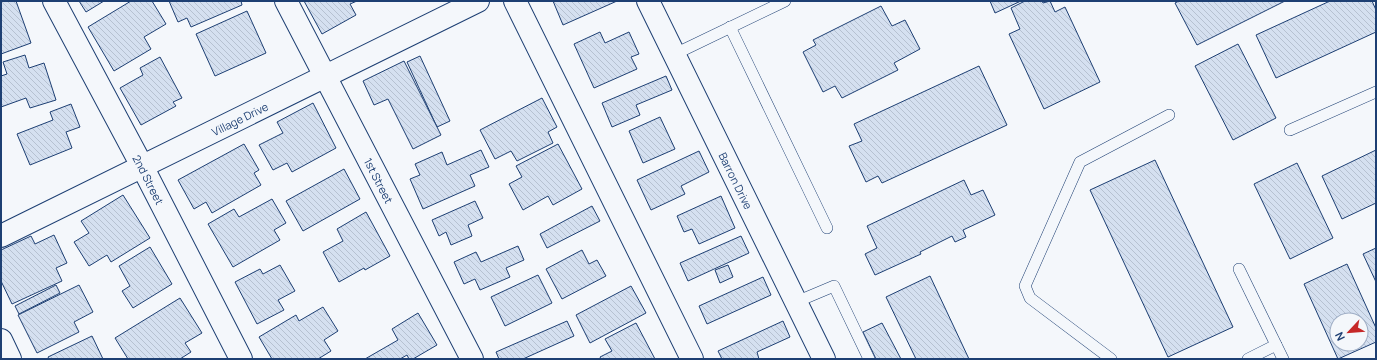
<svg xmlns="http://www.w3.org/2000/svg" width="1377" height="360" font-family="Manrope,sans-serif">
<defs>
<pattern id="building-back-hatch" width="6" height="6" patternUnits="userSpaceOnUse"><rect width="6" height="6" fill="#d5e0f0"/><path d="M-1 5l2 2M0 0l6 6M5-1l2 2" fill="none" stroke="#b6c1d1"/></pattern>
</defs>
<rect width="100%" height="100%" fill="#f4f7fb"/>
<!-- building -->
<g fill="url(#building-back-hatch)" stroke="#1d3f73" fill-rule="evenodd">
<polygon points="1,1 16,1 31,43 1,54"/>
<polygon points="79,1 104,1 86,12"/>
<polygon points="131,1 152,1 166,24 144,37 151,49 114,71 88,27"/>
<polygon points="169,1 241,1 242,5 191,27 187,18 178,22"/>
<polygon points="304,1 357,1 350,4 356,15 322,34"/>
<polygon points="553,1 617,1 563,25"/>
<polygon points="990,1 1021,1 995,13"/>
<polygon points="1025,1 1042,1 1043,3 1050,1 1055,12 1065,7 1100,82 1044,109 1009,34 1020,29 1011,8"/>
<polygon points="1179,1 1285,1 1197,45 1175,3"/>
<polygon points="1330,1 1372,1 1376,10 1376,32 1276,78 1256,35"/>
<polygon points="881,6 892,26 905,20 920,49 894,63 898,70 842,98 835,86 823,92 803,52 816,45 813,40"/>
<polygon points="247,11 266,53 215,76 196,34"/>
<polygon points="600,32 605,43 629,32 639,54 631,57 637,69 594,88 574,44"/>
<polygon points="1238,44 1276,118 1233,140 1195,66"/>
<polygon points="25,55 29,68 44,63 56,100 30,108 26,98 1,107 1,76 7,74 3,62"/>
<polygon points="420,56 450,121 437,127 407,62"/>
<polygon points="160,57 182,98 173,102 176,106 141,125 120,88 143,75 140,68"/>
<polygon points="404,61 441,135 413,149 388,99 374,105 363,81"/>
<polygon points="979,66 1007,125 882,183 878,176 866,182 849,146 862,141 854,124"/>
<polygon points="666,76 672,90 636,105 640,115 612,127 602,103"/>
<polygon points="542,98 557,127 548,132 553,143 517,161 511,151 495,159 480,130"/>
<polygon points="313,103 336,148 292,172 287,163 273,170 259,145 283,133 277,122"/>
<polygon points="71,104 80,127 66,132 72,148 30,165 17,134 53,120 50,112"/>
<polygon points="660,117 675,149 643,163 629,131"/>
<polygon points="244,144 259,170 254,173 261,185 212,213 206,202 194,209 178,180"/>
<polygon points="558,144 582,189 553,205 548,196 523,210 509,184 522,177 516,166"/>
<polygon points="481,150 489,167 470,175 475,186 423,209 410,179 420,175 415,164 442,152 447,165"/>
<polygon points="1376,150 1376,203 1342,219 1322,176"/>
<polygon points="699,151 709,172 681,186 685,194 651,210 637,180"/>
<polygon points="1155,160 1233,327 1168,357 1090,190"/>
<polygon points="1297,163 1333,238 1290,259 1254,184"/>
<polygon points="344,169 360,199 303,231 286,201"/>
<polygon points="964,180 971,195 983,190 995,215 963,230 966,237 955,242 952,236 920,252 921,254 875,275 865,254 877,248 867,226"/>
<polygon points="123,195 150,238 111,262 107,255 89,266 74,242 89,233 81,221"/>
<polygon points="721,196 735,228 699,244 692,229 684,232 677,216"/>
<polygon points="272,199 286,223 274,230 280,240 233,267 208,224 234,209 239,217"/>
<polygon points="475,201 483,218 468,225 472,236 451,245 446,232 439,236 432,220"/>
<polygon points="592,206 600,221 547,248 540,234"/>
<polygon points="366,212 390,256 365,270 364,268 339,282 323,252 343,241 337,229"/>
<polygon points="54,235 67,263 56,268 62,281 12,304 1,281 1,250 31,236 35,244"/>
<polygon points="741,236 749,253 688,281 680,263"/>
<polygon points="518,246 524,260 506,268 510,277 480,290 475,279 464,284 454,262 476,252 481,262"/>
<polygon points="150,247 172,284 133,308 122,291 130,286 119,266"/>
<polygon points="1376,248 1376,282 1363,254"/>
<polygon points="582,250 589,264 597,260 606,276 562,299 546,269"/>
<path d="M1347,264L1376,328V342L1338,359L1304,284ZM1337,320H1361V344H1337Z"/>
<polygon points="280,265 295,291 278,300 284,310 257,324 235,282 260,269 263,274"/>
<polygon points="728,265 733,277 720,283 715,270"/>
<polygon points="538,275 552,303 505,326 491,297"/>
<polygon points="930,276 969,359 916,359 886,297"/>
<polygon points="763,277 771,295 707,324 699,306"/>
<polygon points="56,285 60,293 19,314 15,306"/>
<polygon points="79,285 93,312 74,322 79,332 37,353 18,315"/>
<polygon points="631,286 646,313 590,343 576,315"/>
<polygon points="180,298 202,333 185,343 191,352 180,359 128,359 115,338"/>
<polygon points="323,307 338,331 324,340 331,351 318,359 272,359 259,337 296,315 299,321"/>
<polygon points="418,313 437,345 413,359 409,359 407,355 400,359 365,359 398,340 392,329"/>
<polygon points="567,321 574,336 523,359 499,359 496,352"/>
<polygon points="783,321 790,337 757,352 759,359 722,359 718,351"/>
<polygon points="636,323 655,359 601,359 600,357 612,351 605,339"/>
<polygon points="882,323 901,359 876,359 863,332"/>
<polygon points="92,336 103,359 49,359 48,357"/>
</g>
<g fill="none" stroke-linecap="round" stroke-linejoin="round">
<defs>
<g id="lane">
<polyline points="730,27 827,228"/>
<polyline points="675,54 785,1"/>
<polyline points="1290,130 1376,92"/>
<polyline points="1239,269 1283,359"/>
<polyline points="796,302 834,286 869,359"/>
<polyline points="1111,359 1030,298 1025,286 1080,162 1169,115"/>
<polyline points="1248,359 1276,345"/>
</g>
<g id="street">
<path id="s1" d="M54,1L142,166L241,359"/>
<path id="s2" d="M286,1L472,359"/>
<polyline points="515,1 692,359"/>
<path id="s3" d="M648,1L824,359"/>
<path id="s4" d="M1,236L478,1"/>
<polyline points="1,340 10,359"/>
</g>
</defs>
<!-- lane casing -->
<use href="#lane" stroke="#1d3f73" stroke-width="12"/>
<!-- street casing -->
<use href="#street" stroke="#1d3f73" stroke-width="24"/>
<!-- lane -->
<use href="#lane" stroke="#f4f7fb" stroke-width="11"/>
<!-- street -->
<use href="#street" stroke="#f4f7fb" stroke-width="22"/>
</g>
<g text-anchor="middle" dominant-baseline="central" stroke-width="3" stroke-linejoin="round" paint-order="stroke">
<!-- street labels -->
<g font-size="11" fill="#1d3f73" stroke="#f4f7fb">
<text stroke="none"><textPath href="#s4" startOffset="266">Village Drive</textPath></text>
<text stroke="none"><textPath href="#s1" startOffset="202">2nd Street</textPath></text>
<text stroke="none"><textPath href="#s2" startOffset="202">1st Street</textPath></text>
<text stroke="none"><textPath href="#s3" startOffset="200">Barron Drive</textPath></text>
</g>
</g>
<!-- border -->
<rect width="1377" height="360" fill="none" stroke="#1d3f73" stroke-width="4"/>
<!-- north arrow -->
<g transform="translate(1349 332) rotate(244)"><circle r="19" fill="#f4f7fb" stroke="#9eadc5"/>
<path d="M0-3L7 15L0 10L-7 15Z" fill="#c62828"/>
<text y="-6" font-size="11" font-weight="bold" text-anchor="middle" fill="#1d3f73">N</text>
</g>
</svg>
